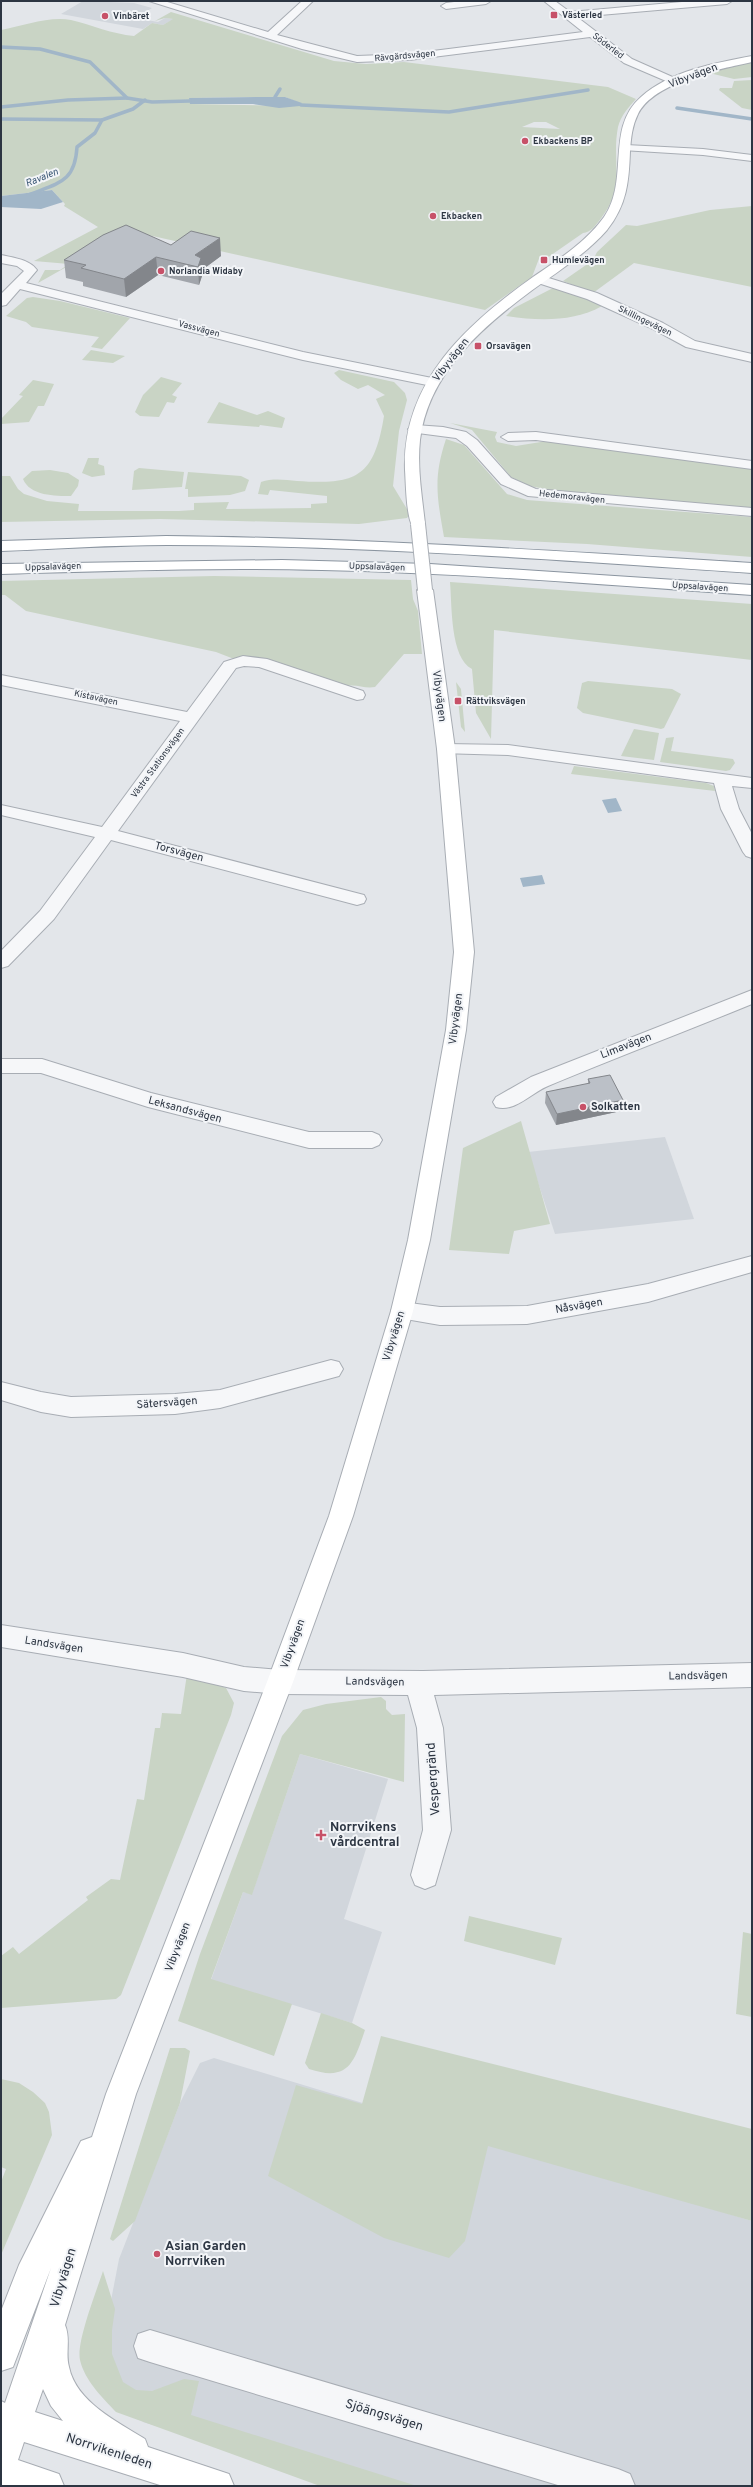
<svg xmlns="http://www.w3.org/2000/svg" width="753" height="2487" font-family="Overpass,sans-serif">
<rect width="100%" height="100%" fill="#e3e6ea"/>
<!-- built -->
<g fill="#d1d6dc">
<polygon points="83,1 134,3 152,8 136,18 158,22 165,18 174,19 163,25 152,23 143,29 61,14"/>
<polygon points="665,1137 694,1219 555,1234 528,1152"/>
<polygon points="300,1754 388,1779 344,1919 382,1932 352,2023 211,1980 243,1892 252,1894"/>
<polygon points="214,2058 752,2221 752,2486 358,2486 143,2422 118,2380 103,2342 119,2259 180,2103 200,2063"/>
</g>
<!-- green -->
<g fill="#c9d4c5" fill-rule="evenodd">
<path d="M171,12L334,61L366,64L404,62L608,87L636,99C629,107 621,115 618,127C611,163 627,187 599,221C594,227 591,232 583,233L547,258L540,256L532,277L485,310L130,231L38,283L45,270H60L69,264L34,261L98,227L64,206L65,204L52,190L1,196V30C23,26 49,16 71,20C92,25 112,34 134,36L152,23L163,25L173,19L165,18L155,21ZM261,97H285L302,104L300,106L191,104L189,98ZM534,122H546L560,129L522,127Z"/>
<polygon points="752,59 752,77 734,79 701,71"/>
<polygon points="752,80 752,110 742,108 719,90 720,88 732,88 734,81"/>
<polygon points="752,206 752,287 634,263 593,293 563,281 599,256 594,258 597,252 626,225 637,226 710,210"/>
<path d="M553,288H561L602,306C574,322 538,321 506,316L514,308Z"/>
<polygon points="33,297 60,301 130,318 102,349 91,347 99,337 32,327 26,322 6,316 27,298"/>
<polygon points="91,350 125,356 113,363 82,360"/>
<path d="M339,370L394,382L405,393L407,400L399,431L393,486L410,514L407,518L359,524L160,519L1,522V476H10L18,489L24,494L47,501L79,504L78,511H179L194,510V503L229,502L226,509L311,508V504L327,503V496L270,490L268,495L258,494L261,482C273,478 285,480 297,481C357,485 374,477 384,416L376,399L385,395L368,385L358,389L341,380L334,373Z"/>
<polygon points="161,377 182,383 172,395 177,397 174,403 167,402 159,417 140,416 135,412 143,395"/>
<polygon points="33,380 54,384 44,406 38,406 29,422 1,424 1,419 23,396 19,395"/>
<polygon points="219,402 257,415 268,411 285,418 282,428 260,425 259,427 207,423"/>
<polygon points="450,423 497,432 495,437 497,442 516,446 553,440 752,468 752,508 560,492 530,486 511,477 472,430"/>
<path d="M446,439L464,445L507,494L527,500L752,517V557L587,544L444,537C437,497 433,478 446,439Z"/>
<polygon points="88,458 99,458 98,464 104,466 105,475 92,477 82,473"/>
<polygon points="139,468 184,472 182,487 132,490 134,471"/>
<path d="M50,470L68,473L79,480L78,486L71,496C55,496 30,496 23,479L32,471Z"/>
<polygon points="188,472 241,476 249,480 245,491 230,495 188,497 188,489 185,489"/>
<path d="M214,576L411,580L413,599L418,611L422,654H404L375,687C365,689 357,684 347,686L251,657L234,659L216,652L26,611L5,595H1V581Z"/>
<path d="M450,582L752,604V660L494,630L491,739L476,713L472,669C450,658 452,605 450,582Z"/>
<polygon points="588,681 672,689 681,694 664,728 661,729 583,713 577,708 582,683"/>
<polygon points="456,682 461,689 465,732 461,727"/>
<polygon points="634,729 659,733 654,760 621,756"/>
<polygon points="674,737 671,751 733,759 735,763 730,770 726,771 660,762 666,738"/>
<polygon points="574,766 706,783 714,786 715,791 571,774"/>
<polygon points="521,1121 550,1224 514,1231 509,1254 449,1250 463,1148"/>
<polygon points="187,1674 226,1688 234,1703 231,1715 121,1995 116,1999 1,2008 1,1956 13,1947 19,1954 88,1900 86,1897 111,1879 120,1880 137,1799 144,1800 155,1728 160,1728 162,1713 181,1714"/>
<polygon points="381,1697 386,1701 386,1709 392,1715 405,1714 404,1782 300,1754 252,1895 243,1892 211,1979 292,2004 274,2056 178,2021 200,1954 282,1736 303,1710 326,1704"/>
<polygon points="469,1916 562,1938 555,1965 464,1941"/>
<polygon points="743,1932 752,1934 752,2017 736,2014"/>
<path d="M321,2013L352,2023L365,2030C354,2063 348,2082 309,2069L305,2063Z"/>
<polygon points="381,2036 752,2129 752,2221 488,2146 465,2241 449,2258 384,2238 268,2176 296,2085 362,2104"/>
<polygon points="170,2048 185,2048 190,2051 180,2103 141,2205 135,2221 113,2241 110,2239"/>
<polygon points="1,2079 19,2083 33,2092 45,2103 49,2112 52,2135 1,2255 1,2182 6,2169 1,2167"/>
<path d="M103,2271L115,2309L112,2330V2354L123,2382L136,2390L152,2391L184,2379L199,2381L191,2415L417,2486H320L116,2412C102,2397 85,2381 80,2360C76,2342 97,2290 103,2271Z"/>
</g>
<!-- water -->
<g fill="#a1b6c8">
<polygon points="261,97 285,97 302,103 300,106 279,108 253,104 190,104 189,98"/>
<polygon points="52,190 63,202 41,209 1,207 1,196"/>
<polygon points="616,798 622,811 608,813 602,800"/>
<polygon points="542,875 545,884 523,887 520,878"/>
</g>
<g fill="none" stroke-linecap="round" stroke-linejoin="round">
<!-- stream -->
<g stroke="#a1b6c8" stroke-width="3.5">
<polyline points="1,47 40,49 90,62 127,98 152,102 190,101"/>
<polyline points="275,97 280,89"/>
<polyline points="301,105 449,112 588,90"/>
<polyline points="1,107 68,100 127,98"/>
<polyline points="677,108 752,119"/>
<polyline points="1,119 102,120"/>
<path d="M28,195C58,183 75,183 77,147L95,133L102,120L133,109L145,100"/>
</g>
<defs>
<g id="street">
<polygon points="149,1 164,1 268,32 302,1 313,1 277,35 357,56 409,54 583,32 544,1 555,1 570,12 693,1 732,1 727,4 577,17 632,59 677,79 677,83 673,84 624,63 590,37 409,60 357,62 302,49"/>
<polygon points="462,1 491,1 486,4 446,9 441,6 446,3"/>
<polygon points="626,145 703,149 752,155 752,161 703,155 622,150 622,146"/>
<path d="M1,255C14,258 29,259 37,270L26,283L303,352L432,378L439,382L432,386L303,360L20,289L6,305L1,306V294L24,271L17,266L1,263Z"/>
<polygon points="539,275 597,293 663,323 695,341 752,354 752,362 686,347 653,329 587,299 535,282 533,279"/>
<polygon points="415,425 443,427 466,432 477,440 511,478 536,489 752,508 752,516 528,496 501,484 467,446 456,438 410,432 408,429"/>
<polygon points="536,432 752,461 752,469 536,440 508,441 501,437 508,433"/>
<polygon points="243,656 267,659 363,691 365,695 363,699 357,700 259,667 244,666 236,668 118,831 364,895 366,899 364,903 357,905 111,840 54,919 8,966 1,968 1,951 40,911 95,837 1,815 1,805 102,827 180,721 1,685 1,675 187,712 224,662"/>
<polygon points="446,744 508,745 752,778 752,788 732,786 739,809 752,834 752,858 746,856 743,852 721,809 714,783 508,755 440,753 437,749 440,745"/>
<path d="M752,990V1004C684,1032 615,1058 548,1086C531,1093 514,1113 496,1107L493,1102L496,1097L531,1077Z"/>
<polygon points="1,1059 42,1059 151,1093 309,1132 372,1132 379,1135 382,1140 379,1145 372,1148 309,1148 148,1107 41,1073 1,1073"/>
<polygon points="752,1256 752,1272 648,1302 527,1324 440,1325 394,1317 391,1311 394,1305 402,1302 440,1307 527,1306 648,1284"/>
<polygon points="331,1360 339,1362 343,1369 339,1376 220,1408 175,1414 71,1417 41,1412 1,1400 1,1382 41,1392 71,1397 175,1394 220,1390"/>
<polygon points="1,1625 183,1653 244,1667 280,1670 423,1671 752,1663 752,1687 434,1695 443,1728 451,1830 435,1885 425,1889 415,1885 411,1875 423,1830 417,1728 408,1695 280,1694 244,1691 183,1677 1,1647"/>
<polygon points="150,2330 618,2469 630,2474 635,2486 561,2486 150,2362 138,2358 134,2346 138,2334"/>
</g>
<g id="secondary">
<path d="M752,56V62C720,69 654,82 638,114C632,126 631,138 630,151C629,181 627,205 607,230C586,254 557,272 531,291C481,328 428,374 420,440C417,468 422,496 425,524L423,527H413C406,517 406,483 405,470C402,382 467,324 533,277C558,260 586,242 604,217C630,180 605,128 641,97C670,71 715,63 752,56Z"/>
<path d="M425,585L433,590L455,749L474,952L466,1030L430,1240L413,1311L353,1516L293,1682L136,2094L65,2325C71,2339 65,2353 69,2367C76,2402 118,2422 145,2439L148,2447L229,2474L234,2486H163L24,2442L18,2460L59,2474L64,2486H1V2401L5,2403L51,2268L13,2367L1,2371V2311L19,2265L81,2141L92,2137L106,2094L267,1682L329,1516L391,1311L408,1240L446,1030L454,952L437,749L417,590ZM43,2389L51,2406L63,2421L35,2412Z"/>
</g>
<g id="highway">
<path d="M166,536C362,538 557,551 752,563V573C557,560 362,545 167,545C112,545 56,549 1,551V541Z"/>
<path d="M282,560L430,564L752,585V595C609,585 466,573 322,570C215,567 108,571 1,574V564Z"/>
</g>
</defs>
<!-- street casing -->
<use href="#street" stroke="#a8adb4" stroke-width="2"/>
<!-- secondary casing -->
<use href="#secondary" stroke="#a8adb4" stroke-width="2"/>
<!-- highway casing -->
<use href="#highway" stroke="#8b95a0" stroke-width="2"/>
<!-- street -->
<use href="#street" fill="#f6f7f9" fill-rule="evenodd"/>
<!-- secondary -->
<use href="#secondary" fill="#fff" fill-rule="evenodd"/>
<!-- highway -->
<use href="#highway" fill="#fff" fill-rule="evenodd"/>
<defs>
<polyline id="secondary-bridge" points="418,524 425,590"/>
</defs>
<!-- secondary-bridge casing -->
<use href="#secondary-bridge" stroke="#a8adb4" stroke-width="16" stroke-linecap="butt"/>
<!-- secondary-bridge -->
<use href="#secondary-bridge" stroke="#fff" stroke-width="14"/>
</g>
<!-- wall -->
<g fill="#a1a5ab">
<polygon points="171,245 221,256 202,270 202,276 199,285 158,275 126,297 83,286 83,282 66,278 64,260"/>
<polygon points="588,1079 623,1100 621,1111 556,1125 545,1103 546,1092 588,1084"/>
</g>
<!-- shaded-wall -->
<g fill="#83868b">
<polygon points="220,238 221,256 202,270 202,276 199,285 198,267 195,255"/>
<polygon points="156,257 158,275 126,297 124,279"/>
<polygon points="623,1100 621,1111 556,1125 557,1114"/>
</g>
<!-- building -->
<g fill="#bbc0c7" stroke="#83868b">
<polygon points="126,225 171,245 191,231 220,238 195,255 201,258 198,267 156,257 124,279 81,268 86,265 64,260 103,235"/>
<polygon points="610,1075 623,1100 557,1114 546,1092 590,1083 588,1079"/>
</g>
<!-- markers -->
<g fill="#c75168" stroke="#f3f5f8" stroke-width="1.5">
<rect x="550" y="11" width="8" height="8" rx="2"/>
<circle cx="105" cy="16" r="4"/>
<circle cx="525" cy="141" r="4"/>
<circle cx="433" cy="216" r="4"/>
<rect x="540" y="256" width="8" height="8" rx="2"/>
<circle cx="161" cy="271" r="4"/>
<rect x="474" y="342" width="8" height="8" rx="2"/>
<rect x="454" y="697" width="8" height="8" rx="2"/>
<circle cx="583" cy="1107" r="4"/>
<path d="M319 1829h4v4h4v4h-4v4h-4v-4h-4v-4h4z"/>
<circle cx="157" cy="2254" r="4"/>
</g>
<g text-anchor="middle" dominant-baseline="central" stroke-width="4" stroke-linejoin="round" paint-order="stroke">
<!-- far-poi labels -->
<g font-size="9" font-weight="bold" fill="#2c3542" stroke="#f3f5f8" text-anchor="start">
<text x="562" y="15">Västerled</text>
<text x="113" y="16">Vinbäret</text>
<text x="533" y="141">Ekbackens BP</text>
<text x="441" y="216">Ekbacken</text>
<text x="552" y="260">Humlevägen</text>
<text x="169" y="271">Norlandia Widaby</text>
<text x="486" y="346">Orsavägen</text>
<text x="466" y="701">Rättviksvägen</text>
</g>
<!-- far-street labels -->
<g font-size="9" fill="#2c3542" stroke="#f3f5f8">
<text transform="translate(608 46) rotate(37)">Söderled</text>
<text transform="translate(405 56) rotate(-5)">Rävgärdsvägen</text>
<text transform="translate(645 321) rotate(26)">Skillingevägen</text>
<text transform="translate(199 329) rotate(15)">Vassvägen</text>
<text transform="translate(572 497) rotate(6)">Hedemoravägen</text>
<text transform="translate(53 567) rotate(-2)">Uppsalavägen</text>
<text transform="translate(377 567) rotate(2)">Uppsalavägen</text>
<text transform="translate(700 587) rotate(4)">Uppsalavägen</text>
<text transform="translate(96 698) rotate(12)">Kistavägen</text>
<text transform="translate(158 763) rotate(-54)">Västra Stationsvägen</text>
</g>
<!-- far-water labels -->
<g font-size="10" font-style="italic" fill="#385573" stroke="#f3f5f8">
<text transform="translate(42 178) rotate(-22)">Ravalen</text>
</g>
<!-- street labels -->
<g font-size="11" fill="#2c3542" stroke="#f3f5f8">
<text transform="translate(693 76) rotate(-21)">Vibyvägen</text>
<text transform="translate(451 360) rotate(-52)">Vibyvägen</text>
<text transform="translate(439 696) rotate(83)">Vibyvägen</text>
<text transform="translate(179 852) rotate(15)">Torsvägen</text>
<text transform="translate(456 1019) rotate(-83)">Vibyvägen</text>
<text transform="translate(626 1046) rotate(-21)">Limavägen</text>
<text transform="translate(185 1110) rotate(15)">Leksandsvägen</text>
<text transform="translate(579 1306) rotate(-10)">Nåsvägen</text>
<text transform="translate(394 1336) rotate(-73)">Vibyvägen</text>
<text transform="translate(167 1403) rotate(-4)">Sätersvägen</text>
<text transform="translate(293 1644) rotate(-70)">Vibyvägen</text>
<text transform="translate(54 1645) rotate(9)">Landsvägen</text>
<text transform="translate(698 1676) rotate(-1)">Landsvägen</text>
<text transform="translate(375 1682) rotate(1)">Landsvägen</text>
<text transform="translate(178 1947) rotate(-69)">Vibyvägen</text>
</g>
<!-- poi labels -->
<g font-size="11" font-weight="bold" fill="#2c3542" stroke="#f3f5f8" text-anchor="start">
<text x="591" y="1107">Solkatten</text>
</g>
<!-- near-street labels -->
<g font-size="13" fill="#2c3542" stroke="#f3f5f8">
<text transform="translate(434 1779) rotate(-94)">Vespergränd</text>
<text transform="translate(64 2278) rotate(-73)">Vibyvägen</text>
<text transform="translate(384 2416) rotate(17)">Sjöängsvägen</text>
<text transform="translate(109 2452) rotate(18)">Norrvikenleden</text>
</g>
<!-- near-poi labels -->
<g font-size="13" font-weight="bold" fill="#2c3542" stroke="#f3f5f8" text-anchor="start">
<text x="330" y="1828">Norrvikens<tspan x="330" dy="15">vårdcentral</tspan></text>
<text x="165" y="2247">Asian Garden<tspan x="165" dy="15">Norrviken</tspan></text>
</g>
</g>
<!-- border -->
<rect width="753" height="2487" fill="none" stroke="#2c3542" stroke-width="4"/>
</svg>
